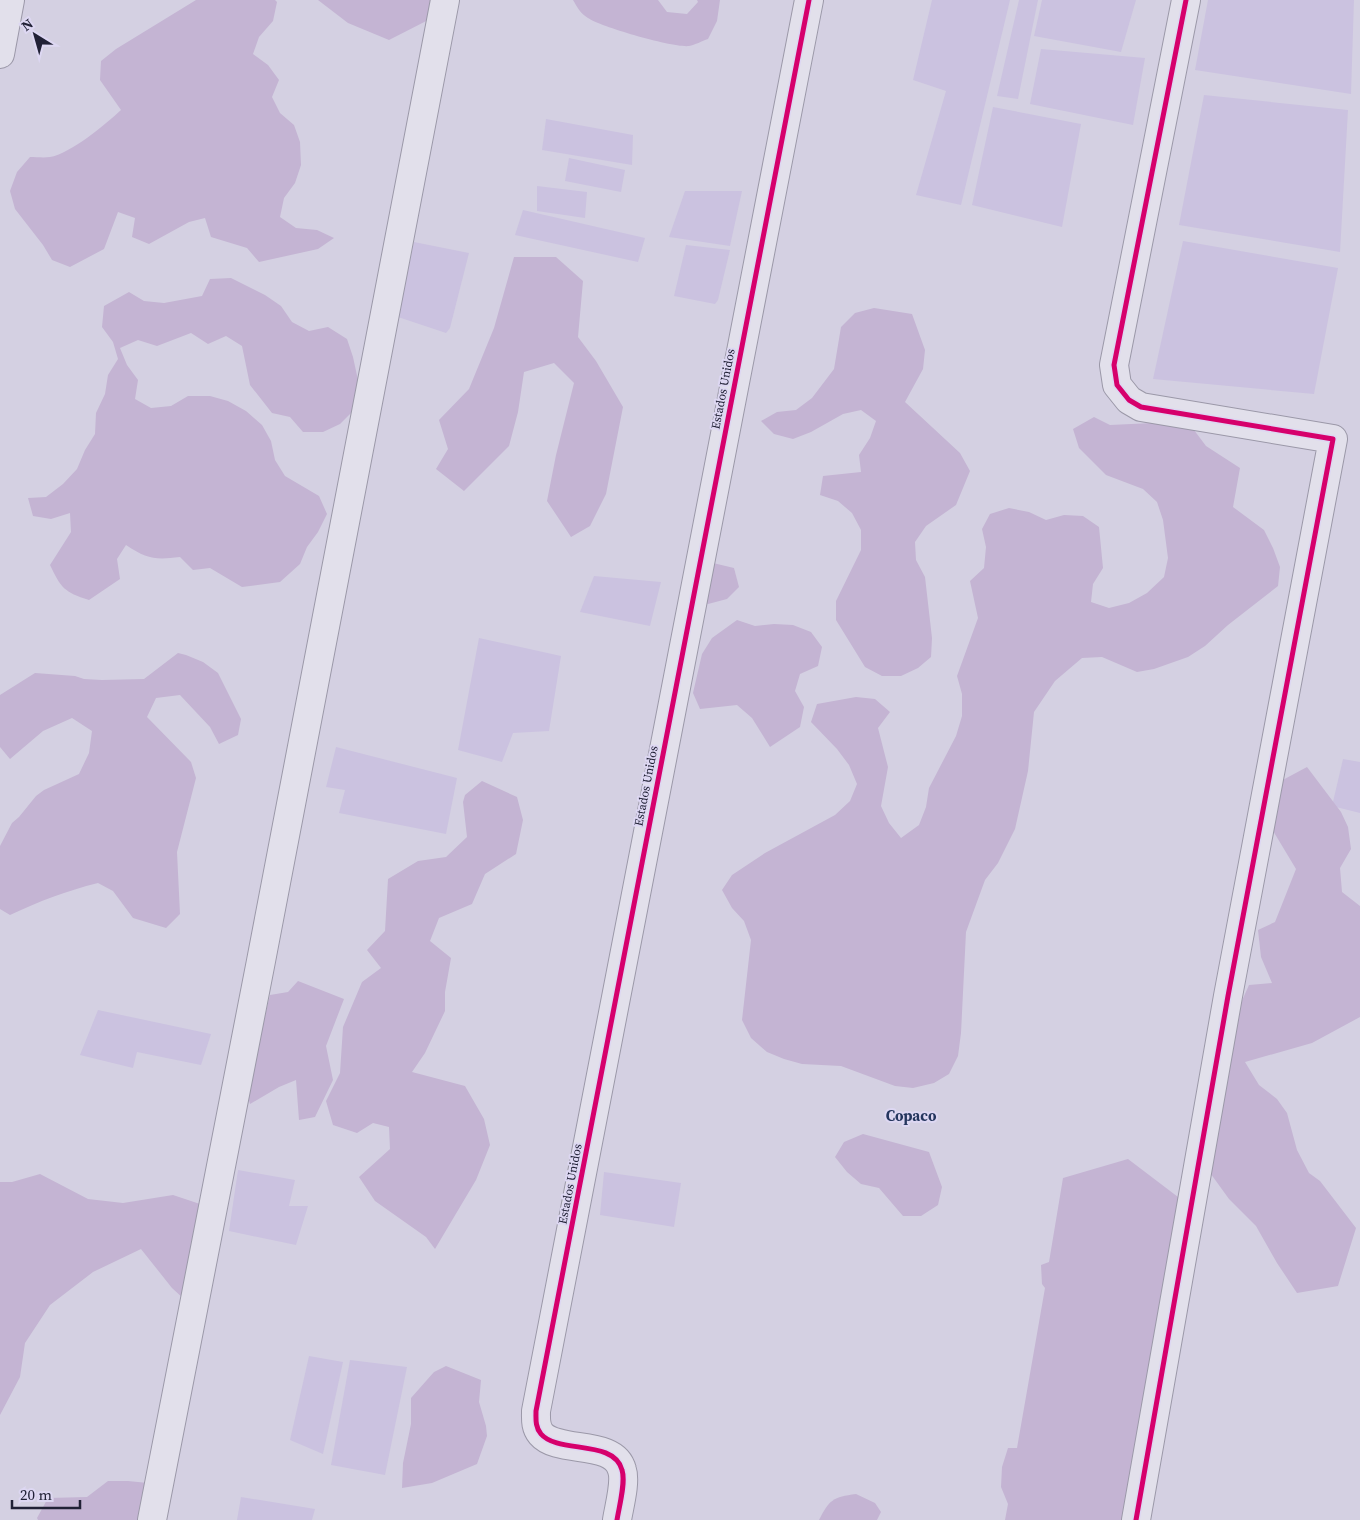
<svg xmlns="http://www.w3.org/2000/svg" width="1360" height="1520" font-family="'Source Serif 4',serif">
<rect width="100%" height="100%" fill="#d4d0e2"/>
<!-- farmland -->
<g fill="#cbc2e0">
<polygon points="932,0 1010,0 961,205 916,195 946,91 913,80"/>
<polygon points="1019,0 1038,0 1018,99 997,96"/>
<polygon points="1042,0 1136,0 1121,52 1034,36"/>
<polygon points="1208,0 1354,0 1351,94 1195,70"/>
<polygon points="1041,49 1145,58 1133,125 1030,104"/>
<polygon points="1204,95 1348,110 1340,252 1179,225"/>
<polygon points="993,107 1081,124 1062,227 972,205"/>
<polygon points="546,119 633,135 632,165 542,150"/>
<polygon points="569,158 625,170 621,192 565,181"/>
<polygon points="537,186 587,192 585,218 537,211"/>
<polygon points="685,191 742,191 730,246 669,237"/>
<polygon points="523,210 645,238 638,262 515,235"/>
<polygon points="1183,241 1338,268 1314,394 1153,379"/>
<polygon points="414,242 469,253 450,328 446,333 398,317"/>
<polygon points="686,245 730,250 718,300 715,304 674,296"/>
<polygon points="594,576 661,582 650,626 580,612"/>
<polygon points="479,638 561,656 549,731 513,733 502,762 458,750"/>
<polygon points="336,747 457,778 446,834 339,813 345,790 326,787"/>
<polygon points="1343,759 1360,762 1360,813 1332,806"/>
<polygon points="98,1010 211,1034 201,1065 137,1052 133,1068 80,1055"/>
<polygon points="238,1170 295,1180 289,1206 308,1206 296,1245 229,1231"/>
<polygon points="604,1172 681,1183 674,1227 600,1215"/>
<polygon points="309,1356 343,1362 323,1454 290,1440"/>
<polygon points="350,1360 407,1367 385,1475 331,1465"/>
<polygon points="241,1497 315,1509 312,1520 237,1520"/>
</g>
<!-- green -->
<g fill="#c4b4d3">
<path d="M196,0H275L277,2L273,21L259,37L253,54L268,65L279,80L272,97L280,113L294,125L300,142L301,165L295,183L284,198L280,217L296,228L317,230L334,238L318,249L259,262L247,248L211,237L205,218L189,222L149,244L132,237L135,218L118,212L104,249L70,267L52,260L43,245L15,209L10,191L17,172L30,157C36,157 44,158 50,157C70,154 106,124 121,110L100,80L101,61L116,49Z"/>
<polygon points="318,0 444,0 436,16 389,40 348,23"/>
<path d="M573,0H658L667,12L687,14L698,2L697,0H720L717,21L708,39C702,41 695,45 689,46C674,48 601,27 588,18C581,14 577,7 573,0Z"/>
<polygon points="514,257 556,257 583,281 578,337 596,361 623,407 606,494 590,526 571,537 547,501 556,455 574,383 554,363 524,372 518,412 509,446 464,491 436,469 448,449 439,420 469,389 494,328"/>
<path d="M231,278L265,295L281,306L292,322L309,331L328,327L347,339L353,357L361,394L353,411L340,424L323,432H303L290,417L272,413L250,385L242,346L226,336L208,344L191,333L157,346L138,340L120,348L127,365L138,380L135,399L151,408L171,406L188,396H210L228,401L246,411L262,425L271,441L275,460L285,476L319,496L327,514L318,532L307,547L300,564L280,582L242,587L210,568L193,570L180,557C155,560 147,559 126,545L117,559L120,579L89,600C64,592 61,588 50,565L71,532L70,513L51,519L33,516L28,498L46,497L63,484L77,469L85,450L95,434L96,413L105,394L108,375L118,359L113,342L102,327L104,306L129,292L144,301L164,303L202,296L210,279Z"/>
<polygon points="874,308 912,314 925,350 923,369 905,402 960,453 970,471 956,505 926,526 915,542 916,560 925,577 932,638 931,657 918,668 901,676 882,676 865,667 836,620 836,601 861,550 861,530 852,513 838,501 820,495 823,476 861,472 859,455 870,438 876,421 861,410 843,414 811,432 793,439 774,434 761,421 777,412 796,410 812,398 834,369 841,327 855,313"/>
<polygon points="1094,417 1110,425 1174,422 1194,430 1206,446 1240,468 1233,507 1264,530 1273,548 1280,567 1278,586 1228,625 1205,646 1188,657 1154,669 1137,672 1102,657 1082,658 1055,681 1034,712 1028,771 1015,829 998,863 985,880 966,932 961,1033 958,1056 949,1074 934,1083 913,1088 895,1086 841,1066 802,1064 784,1059 767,1052 751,1038 742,1020 751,940 744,921 732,908 722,890 732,875 765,853 835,815 850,801 857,784 849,765 837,749 811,722 817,704 856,697 875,699 890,712 878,728 888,767 881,806 889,823 901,838 919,825 926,807 929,788 956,736 962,716 962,694 957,676 978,618 970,581 984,568 986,547 982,529 990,514 1009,508 1029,512 1046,520 1064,515 1083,516 1099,527 1103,568 1093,584 1091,602 1109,608 1129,603 1147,593 1164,577 1168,558 1163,520 1157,502 1143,489 1106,475 1079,448 1073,429"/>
<polygon points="713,563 734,568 739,587 727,599 708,604 693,593"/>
<polygon points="737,620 755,626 774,624 793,625 811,632 822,647 818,666 800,674 795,691 804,707 800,727 770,747 752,718 737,705 700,709 693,693 702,654 712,638"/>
<path d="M178,653L186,655L203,662L218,673L241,719L238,735L219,744L210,727L180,695L156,698L147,717L191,762L196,778L177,852L180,914L166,928L133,918L113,891L98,883C66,891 40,901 10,915L0,909V846L12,823L19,817L36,796L44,790L79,774L89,753L92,731L72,718L43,731L10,759L0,747V695L35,673L75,676L84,679L102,680L144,679Z"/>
<polygon points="1307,767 1341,812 1348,827 1351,849 1340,868 1342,892 1360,906 1360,1017 1312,1043 1245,1062 1259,1085 1277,1099 1287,1113 1297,1150 1309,1173 1320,1181 1356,1228 1338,1286 1297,1293 1277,1263 1256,1226 1229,1199 1208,1170 1219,1052 1249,985 1272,983 1261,957 1258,930 1275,922 1296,869 1263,814 1279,782"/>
<polygon points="482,781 517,797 523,820 516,854 485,874 472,904 439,918 430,941 451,958 445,992 445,1011 425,1053 412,1072 465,1086 484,1119 490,1145 476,1180 435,1249 426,1237 375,1201 359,1177 390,1149 389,1127 373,1123 357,1133 333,1125 326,1101 340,1073 343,1027 362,982 381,968 367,950 385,931 388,879 418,861 446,857 467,837 463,802 465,795"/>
<polygon points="298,981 344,999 326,1046 333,1080 315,1117 299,1120 296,1080 279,1087 250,1104 243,1081 258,1045 270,995 288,992"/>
<polygon points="863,1134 929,1152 942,1187 938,1205 921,1216 903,1216 879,1188 861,1184 847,1172 835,1157 844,1142"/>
<polygon points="1128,1159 1178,1197 1149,1426 1127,1520 1005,1520 1008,1504 1001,1487 1002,1467 1008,1448 1017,1448 1045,1288 1042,1284 1041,1265 1049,1262 1063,1178"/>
<polygon points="40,1174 88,1199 123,1203 173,1195 203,1205 184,1299 172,1288 141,1249 93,1272 50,1305 25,1343 20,1377 0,1415 0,1182 12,1182"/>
<polygon points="446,1366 481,1380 479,1402 486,1426 487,1436 477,1464 432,1483 402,1488 403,1463 411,1424 411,1398 434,1372"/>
<polygon points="108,1481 128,1481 148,1483 147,1520 38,1520 37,1518 48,1498 87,1497"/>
<path d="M856,1494L875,1503L881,1512L877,1520H819C829,1500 833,1497 856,1494Z"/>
</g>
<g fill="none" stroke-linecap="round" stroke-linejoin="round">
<defs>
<g id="minor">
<polyline points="0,54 10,0"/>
<polyline points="152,1520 261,961 445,0"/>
<path d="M617,1520C619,1507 626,1482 622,1470C614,1439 558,1454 541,1434C535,1427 536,1419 536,1411L809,0"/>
<polyline points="1136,1520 1228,996 1333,439 1141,407 1129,400 1117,385 1114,365 1186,0"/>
</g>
</defs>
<!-- minor casing -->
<use href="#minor" stroke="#9b98a8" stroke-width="30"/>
<!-- minor -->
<use href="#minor" stroke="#e2e0eb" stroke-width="28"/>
<defs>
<g id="cycleway">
<path d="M617,1520C619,1507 626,1482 622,1470C614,1439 558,1454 541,1434C535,1427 536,1419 536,1411L809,0"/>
<polyline points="1136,1520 1228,996 1333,439 1141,407 1129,400 1117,385 1114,365 1186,0"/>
</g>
</defs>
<!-- cycleway casing -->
<use href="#cycleway" stroke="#ddd7f2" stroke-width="8"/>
<!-- cycleway -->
<use href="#cycleway" stroke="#d6006c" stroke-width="5"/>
</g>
<g text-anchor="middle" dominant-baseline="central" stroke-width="4" stroke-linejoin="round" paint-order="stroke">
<!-- street labels -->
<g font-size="12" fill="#212136" stroke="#ddd7f2">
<text transform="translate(723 389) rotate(-79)">Estados Unidos</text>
<text transform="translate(646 786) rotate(-79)">Estados Unidos</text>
<text transform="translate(570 1184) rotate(-79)">Estados Unidos</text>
</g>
<!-- quarter labels -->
<g font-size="15" font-weight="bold" fill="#25365e" stroke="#ddd7f2">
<text x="911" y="1115">Copaco</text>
</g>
</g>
<!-- north arrow -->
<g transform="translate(35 35) rotate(323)" stroke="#ddd7f2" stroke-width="4" paint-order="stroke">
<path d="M0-4L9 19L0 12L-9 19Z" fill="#212136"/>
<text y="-8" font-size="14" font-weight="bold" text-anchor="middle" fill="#212136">N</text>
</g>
<!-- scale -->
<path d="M12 1500v8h68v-8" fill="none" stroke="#212136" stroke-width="2.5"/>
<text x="20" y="1500" font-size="15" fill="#212136" stroke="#ddd7f2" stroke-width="4" paint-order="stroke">20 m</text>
</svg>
